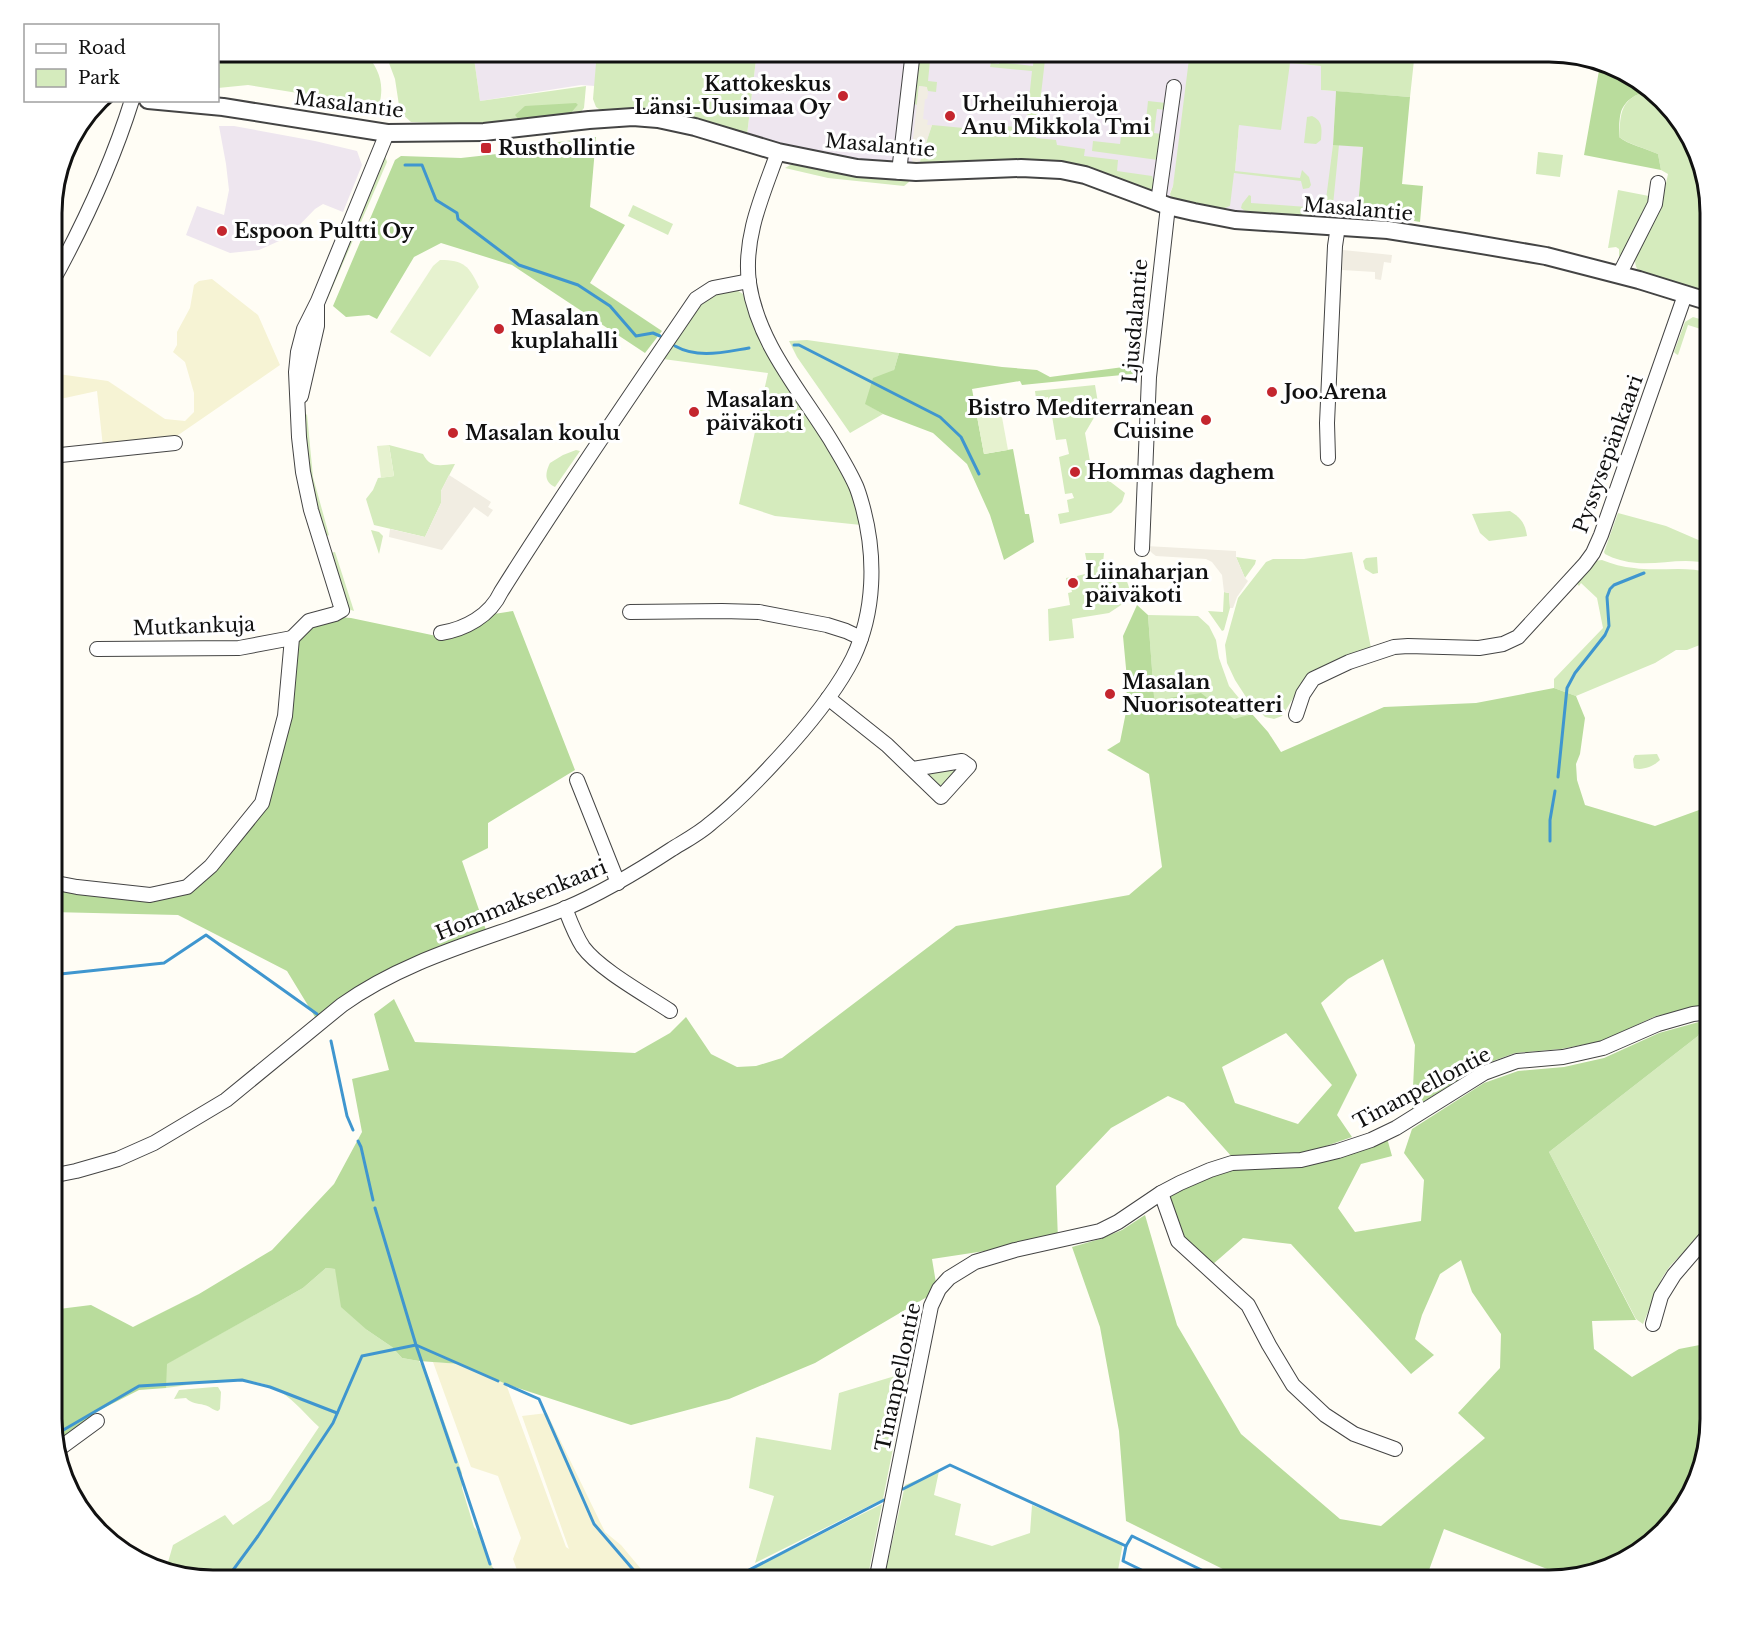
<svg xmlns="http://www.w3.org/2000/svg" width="1761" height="1632" font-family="'Libre Baskerville',serif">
<rect width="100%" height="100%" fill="#fffdf5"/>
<!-- industrial -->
<g fill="#eee6ef">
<polygon points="473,51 597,51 595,86 581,85 480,101"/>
<polygon points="757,51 1199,51 1173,186 1170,193 1171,197 1147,191 1082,167 868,164 809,154 747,135"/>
<polygon points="1290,63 1321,66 1321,90 1336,91 1333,144 1363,147 1358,208 1350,215 1349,221 1233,213 1220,210 1235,171 1239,125"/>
<polygon points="219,126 234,126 315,141 357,151 362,165 343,212 323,204 315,209 288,237 259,250 230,253 186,235 197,206 224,215 229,190 226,164"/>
</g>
<!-- farmland -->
<g fill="#f6f3d4">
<polygon points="212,279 258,315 280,365 171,440 103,447 97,391 51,401 51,373 108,381 165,419 185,421 194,412 194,393 185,362 173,352 177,345 177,332 190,308 194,285 199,281"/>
<polygon points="433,1362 460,1364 506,1384 566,1547 569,1549 522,1416 547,1413 605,1532 621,1545 651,1581 521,1581 513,1559 521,1538 498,1476 471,1467"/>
</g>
<!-- green -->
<g fill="#d5ebbd">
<path d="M218,51H364C379,69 385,83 379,106L248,85L218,88Z"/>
<polygon points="402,51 473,51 480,101 586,86 584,108 579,114 524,121 571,113 578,105 521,122 468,124 411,122 400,112 395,79 389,63"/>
<polygon points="597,51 757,51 747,135 706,121 660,112 602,111 596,107 593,99"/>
<polygon points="917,51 931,51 928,81 937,82 936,92 928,91 926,87 919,86 917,105 913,103"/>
<polygon points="1034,51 1046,51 1036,138 1056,140 1057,145 1085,149 1084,156 1118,160 1117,171 1152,176 1154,183 1153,189 1147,191 1082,167 921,166 920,161 932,125 985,130 986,124 1026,128 1032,71 990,67 991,63 999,64 999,60 1006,61 1006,63 1033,66"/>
<polygon points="1190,51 1415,51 1410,97 1321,90 1321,66 1290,63 1281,130 1239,125 1235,171 1300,178 1302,170 1309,177 1311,185 1309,188 1303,189 1301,181 1234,173 1230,206 1220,210 1171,197 1170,194 1173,186"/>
<path d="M1648,90L1653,91L1663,99L1698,150L1710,202V295L1641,275C1635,267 1634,262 1636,253L1663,197L1668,174L1661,170L1658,154C1645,148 1630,145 1619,137C1621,111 1620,100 1648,90Z"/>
<polygon points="1148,101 1166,103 1165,110 1157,109 1154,133 1162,134 1158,160 1092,151 1093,141 1120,144 1122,128 1145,131"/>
<path d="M1312,116C1323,121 1322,129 1321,140L1316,144L1304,143L1307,117Z"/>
<polygon points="1333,145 1339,145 1333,205 1336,206 1335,214 1333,215 1326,212 1325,207"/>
<polygon points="1538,152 1563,155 1560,177 1536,174"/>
<polygon points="385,156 387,162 327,300 323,298"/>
<polygon points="792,164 843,174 908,178 909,182 904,186 828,178 785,168"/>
<polygon points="1618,190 1654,197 1622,257 1619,256 1619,249 1616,247 1608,248"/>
<polygon points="1249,195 1251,196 1251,203 1307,207 1307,203 1313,205 1314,212 1310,218 1249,214 1241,208 1242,204"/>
<polygon points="633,205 673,224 668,235 628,216"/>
<polygon points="735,289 743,294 751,312 853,493 861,525 775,516 739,504 768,373 663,359 701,305 716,295"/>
<polygon points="1693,317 1710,322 1710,332 1688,325 1678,355 1676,354 1674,352 1685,322"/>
<polygon points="807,340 899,353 894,370 866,404 883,414 850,433 797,357 789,341"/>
<polygon points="1095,385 1099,409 1085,433 1091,467 1125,493 1122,502 1111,513 1060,524 1058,514 1069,512 1067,500 1074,498 1072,493 1065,494 1059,457 1069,454 1066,439 1056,440 1052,416 1059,415 1058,408 1051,409 1048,397 1036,399 1035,391"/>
<polygon points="307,414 313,477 329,535 325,537 309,478 303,418"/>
<path d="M389,445L423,454C430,469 441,465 455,464L441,491V503L425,537L374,525L366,499L373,490L378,478L394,476Z"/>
<path d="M576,450L580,451L555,487C544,482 545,473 550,463L563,455Z"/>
<path d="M1510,511C1521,518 1525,523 1527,536L1489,541L1480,533L1472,514Z"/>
<path d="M1618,513L1666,526L1710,545V565C1688,556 1661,565 1637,563C1626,562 1614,559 1605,554L1604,552Z"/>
<polygon points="371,530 379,532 383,536 379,554"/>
<polygon points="335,552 354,611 348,609 330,553"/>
<polygon points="1352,552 1371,648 1313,672 1304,681 1282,716 1274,719 1265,717 1246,697 1235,680 1227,663 1225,645 1238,598 1266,562 1273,559 1304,559"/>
<polygon points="1085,553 1104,553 1102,573 1124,573 1131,593 1130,599 1109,613 1072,619 1074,638 1049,641 1048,609 1070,605 1068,593 1072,592 1070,584 1067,585 1066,578 1071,577 1072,581 1078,580 1077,576 1089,573"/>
<polygon points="1236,557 1256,560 1255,564 1245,578"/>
<polygon points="1377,557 1378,573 1373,574 1365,569 1363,561 1366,558"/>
<path d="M1602,560C1612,564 1623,567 1634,568C1659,572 1685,565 1710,573V641L1687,650H1676L1655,663L1576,696L1554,688V679L1603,628L1597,598L1581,583L1579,586L1575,582L1594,561Z"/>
<polygon points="1224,592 1229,593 1230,608 1224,630 1222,631 1208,611 1223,612"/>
<polygon points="1148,615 1198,616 1209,626 1216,640 1219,658 1229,686 1252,714 1234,720 1155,711"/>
<path d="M1657,754L1660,760C1654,766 1642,771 1634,768L1633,759L1635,755Z"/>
<polygon points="954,769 955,772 943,785 934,785 925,774 926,772"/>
<polygon points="1706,1020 1710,1020 1710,1225 1670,1266 1662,1278 1643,1324 1636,1319 1549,1152 1698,1036"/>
<path d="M326,1268L335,1269L367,1330L392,1347L402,1358L419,1361L429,1378L462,1473V1488L474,1527L480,1535L498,1581H212L150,1569L141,1563L144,1561L166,1569L173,1545L225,1515L233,1525L270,1500L319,1427C307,1416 295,1401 281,1392C251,1371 200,1384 166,1388V1364L303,1288Z"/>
<polygon points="908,1372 883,1499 755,1563 774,1496 749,1488 756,1437 831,1450 839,1393"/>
<path d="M214,1387H218L221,1392L220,1409L218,1411C212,1410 210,1406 204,1405C197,1403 192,1404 186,1398L174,1399L179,1390Z"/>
<polygon points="939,1471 934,1495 961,1504 955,1535 992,1546 1030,1533 1032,1505 1123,1543 1116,1581 916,1581 886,1569 905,1485"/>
<polygon points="882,1504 867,1581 750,1581 756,1567"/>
</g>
<!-- forest -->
<g fill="#b9dc9c" fill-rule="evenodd">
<path d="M1600,65L1620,68L1653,91C1641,90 1624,100 1621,112C1619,119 1619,129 1619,137C1629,145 1645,148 1658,154L1661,170L1584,155Z"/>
<polygon points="1336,91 1410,97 1402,184 1423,186 1420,222 1386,216 1347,214 1346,207 1358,207 1363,147 1333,145"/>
<polygon points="576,103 578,105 571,113 521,122 515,115 525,106"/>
<polygon points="596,137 590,207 625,225 590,283 662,331 645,353 512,265 441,243 414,257 377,319 369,315 346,317 333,306 395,160 401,156 461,158 497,154 521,147"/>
<polygon points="899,353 1002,367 1037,370 1050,377 1138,365 1137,370 1132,374 1022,385 1020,381 972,389 984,454 1013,449 1025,514 1029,514 1034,542 1004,560 990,515 967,464 933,433 883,414 865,404 873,378 894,370"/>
<path d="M1137,605L1148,615L1155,710L1169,698L1201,693L1234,719L1252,714L1268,732L1281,752L1384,707L1476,703L1554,688L1576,696L1585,718L1580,754L1576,764L1577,780L1585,805L1655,826L1710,806V1005L1656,1016L1602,1041L1561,1049L1515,1053L1482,1065L1412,1109L1415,1045L1383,959L1348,979L1321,1003L1357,1075L1337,1115L1352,1137L1303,1154L1232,1157L1184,1103L1168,1096L1111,1128L1056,1186L1058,1240L932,1259L936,1283L932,1294L815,1363L729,1399L631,1425L506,1384L460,1364L419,1361L402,1358L392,1347L367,1330L341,1307L335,1269L326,1268L303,1288L167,1364L166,1388L139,1390L98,1411L55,1444L51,1430V1310L91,1305L133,1327L199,1294L272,1250L334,1184L362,1132L352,1079L389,1070L374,1014L394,999L415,1042L635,1053L670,1033L686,1017L711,1054L737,1067L756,1066L782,1058L956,926L1129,895L1162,867L1149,774L1107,750L1120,742L1126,712L1127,679L1123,636ZM1286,1033L1332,1085L1298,1124L1235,1103L1222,1067Z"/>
<polygon points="513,611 575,770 488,823 488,848 462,861 486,930 384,971 315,1017 287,971 178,915 51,912 51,882 150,895 187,887 262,803 285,716 292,638 327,616 351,618 446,638 469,631 494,614"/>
<polygon points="1706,1020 1698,1036 1549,1152 1636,1320 1592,1321 1594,1349 1632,1377 1679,1349 1710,1343 1710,1420 1698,1482 1662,1534 1610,1569 1568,1577 1444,1529 1425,1581 1247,1581 1126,1521 1119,1431 1100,1327 1072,1247 1100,1239 1122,1230 1145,1215 1177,1325 1241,1434 1340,1519 1381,1526 1485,1438 1458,1413 1500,1368 1501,1334 1472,1292 1461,1260 1440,1274 1422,1315 1415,1339 1434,1355 1411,1374 1291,1244 1243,1238 1212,1265 1184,1238 1169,1197 1190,1184 1233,1170 1318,1163 1352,1154 1387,1138 1392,1156 1361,1164 1338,1208 1355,1232 1421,1221 1424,1180 1404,1153 1412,1129 1484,1083 1518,1071 1564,1067 1604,1058 1659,1033"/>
</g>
<!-- pitch -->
<g fill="#e6f2cf">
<path d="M440,260C464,260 469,266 479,287L430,357L390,332L433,266Z"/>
<polygon points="999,401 1008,450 984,454 975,406"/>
<polygon points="389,445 394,476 381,478 377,446"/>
</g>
<!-- plaza -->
<g fill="#f1ede2">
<polygon points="919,86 927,87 928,94 927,99 925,99 923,119 928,120 927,125 932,125 920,161 916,163 913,162 911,157"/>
<polygon points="1343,250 1392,255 1391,263 1384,262 1381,280 1375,279 1375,272 1342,270"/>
<polygon points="449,475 491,502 488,507 493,510 488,517 474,507 442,550 389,537 390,529 425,537 441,503 441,491"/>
<polygon points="1146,546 1236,551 1236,557 1245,578 1248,581 1237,597 1233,608 1230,608 1229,593 1224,592 1222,575 1212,562 1206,559 1156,556 1152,553"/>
</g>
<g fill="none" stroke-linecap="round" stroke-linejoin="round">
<!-- stream -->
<g stroke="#3f96cf" stroke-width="3">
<polyline points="405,165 422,165 436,200 457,213 458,219 519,265 578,285 610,306 636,336 653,333 660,336"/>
<polyline points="794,345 799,345 940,417 961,437 979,474"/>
<path d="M675,346C698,359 724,352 749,348"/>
<polyline points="1558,777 1567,688 1575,673 1605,635 1609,626 1607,597 1610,589 1614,585 1644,573"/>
<polyline points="1550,841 1550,820 1555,791"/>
<polyline points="51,975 164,963 206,935 317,1014"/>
<polyline points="331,1041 347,1116 353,1130"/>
<polyline points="358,1141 361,1147 373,1200"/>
<polyline points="375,1208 416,1345 456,1462"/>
<polyline points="505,1384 539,1399 594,1524 643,1581"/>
<polyline points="53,1436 139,1386 242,1380 270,1387 337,1413"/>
<polyline points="458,1468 490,1564"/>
<polyline points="903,1489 950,1465 1126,1546 1132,1536 1224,1581"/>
<polyline points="1126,1546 1123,1561 1164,1581"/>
<polyline points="493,1570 496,1581"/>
<polyline points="225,1581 258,1536 333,1423 362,1356 416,1345 498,1381"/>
<polyline points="728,1581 884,1500"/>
</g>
<defs>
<g id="minor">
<polyline points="899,172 913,51"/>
<polyline points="1158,202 1174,87"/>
<polyline points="1619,275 1655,204 1658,183"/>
<path d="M51,284C83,226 112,164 132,100"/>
<polyline points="301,396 317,326 317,306"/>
<polyline points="51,456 175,443"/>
<polyline points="1328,458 1327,423 1335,246 1338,226"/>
<polyline points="1142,549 1149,377 1168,206"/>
<polyline points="630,612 722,611 759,612 827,625 846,631 861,638"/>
<path d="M441,633C465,629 490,616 501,592C563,493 630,396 696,299L713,288L749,281"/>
<polyline points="97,649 239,648 292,638"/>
<polyline points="828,698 887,745 941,797 969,766 962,761 913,769"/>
<polyline points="1296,715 1303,694 1313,679 1349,662 1394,647 1408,646 1479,648 1503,644 1518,637 1585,564 1593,553 1601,535 1685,295"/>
<polyline points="577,780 618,883"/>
<polyline points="51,882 77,887 150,895 187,887 211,866 262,803 285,716 292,638 309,621 335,614 342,610 311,510 303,472 299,437 296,372 298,352 304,329 318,301 387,133"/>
<path d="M565,908C570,921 575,935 583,947C599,969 646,995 670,1011"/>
<path d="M51,1176L76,1171L118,1159L154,1143L226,1100L342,1005C409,957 489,939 564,909C602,893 637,872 672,849C685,841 700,833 711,823C740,800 766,772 791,744C814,718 837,690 853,658C875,612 876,557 863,508C861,501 859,493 856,486C849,470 839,454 830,439C799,389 758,343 749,283C743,237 763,194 778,152"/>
<polyline points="1161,1193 1178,1241 1248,1305 1269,1345 1293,1385 1325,1415 1354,1434 1395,1449"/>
<polyline points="1653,1324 1661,1296 1674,1275 1710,1233"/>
<polyline points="56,1451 97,1421"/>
<polyline points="876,1581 931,1306 939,1289 949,1278 975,1262 1015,1250 1100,1231 1118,1222 1161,1193 1180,1183 1210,1170 1232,1163 1301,1160 1338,1151 1371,1140 1396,1128 1484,1073 1517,1061 1563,1057 1603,1048 1658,1024 1693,1014 1710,1012"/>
</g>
<polyline id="tertiary" points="148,100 223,107 387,133 484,132 589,120 633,117 658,119 695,127 778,152 857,168 916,172 1021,168 1061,170 1085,175 1168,206 1194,212 1235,220 1388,230 1464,242 1546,256 1639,280 1710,302"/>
</defs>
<!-- minor casing -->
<use href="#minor" stroke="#444" stroke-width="16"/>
<!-- tertiary casing -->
<use href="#tertiary" stroke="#444" stroke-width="20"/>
<!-- minor -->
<use href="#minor" stroke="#fff" stroke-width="14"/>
<!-- tertiary -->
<use href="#tertiary" stroke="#fff" stroke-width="16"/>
</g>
<!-- markers -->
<g fill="#c4262e" stroke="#fff" stroke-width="2">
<circle cx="843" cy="96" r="6"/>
<circle cx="950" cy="116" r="6"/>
<rect x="480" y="142" width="12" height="12" rx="3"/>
<circle cx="222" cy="231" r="6"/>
<circle cx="499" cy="329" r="6"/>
<circle cx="1272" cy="392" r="6"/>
<circle cx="694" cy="412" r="6"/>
<circle cx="1206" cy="420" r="6"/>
<circle cx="453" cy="433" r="6"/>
<circle cx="1075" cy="472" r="6"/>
<circle cx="1073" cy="583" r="6"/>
<circle cx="1110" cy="694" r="6"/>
</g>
<g text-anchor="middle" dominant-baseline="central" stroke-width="6" stroke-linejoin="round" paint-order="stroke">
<!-- poi labels -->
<g font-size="20" font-weight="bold" fill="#111" stroke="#fff" text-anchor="start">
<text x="831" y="84" text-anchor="end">Kattokeskus<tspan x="831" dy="23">Länsi-Uusimaa Oy</tspan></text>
<text x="962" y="104">Urheiluhieroja<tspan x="962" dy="23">Anu Mikkola Tmi</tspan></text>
<text x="498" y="148">Rusthollintie</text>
<text x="234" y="231">Espoon Pultti Oy</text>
<text x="511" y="318">Masalan<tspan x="511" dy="23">kuplahalli</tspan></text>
<text x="1284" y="392">Joo.Arena</text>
<text x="706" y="400">Masalan<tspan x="706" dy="23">päiväkoti</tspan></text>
<text x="1194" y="408" text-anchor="end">Bistro Mediterranean<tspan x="1194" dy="23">Cuisine</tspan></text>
<text x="465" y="433">Masalan koulu</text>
<text x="1087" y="472">Hommas daghem</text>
<text x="1085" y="572">Liinaharjan<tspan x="1085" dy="23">päiväkoti</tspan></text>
<text x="1122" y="682">Masalan<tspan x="1122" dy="23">Nuorisoteatteri</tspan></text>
</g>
<!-- street labels -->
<g font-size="20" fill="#111" stroke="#fff">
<text transform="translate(349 104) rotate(7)">Masalantie</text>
<text transform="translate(880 145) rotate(5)">Masalantie</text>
<text transform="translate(1358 209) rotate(5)">Masalantie</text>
<text transform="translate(1135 321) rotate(-85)">Ljusdalantie</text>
<text transform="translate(1608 454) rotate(-70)">Pyssysepänkaari</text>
<text transform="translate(194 626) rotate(-2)">Mutkankuja</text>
<text transform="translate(521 900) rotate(-22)">Hommaksenkaari</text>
<text transform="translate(1422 1088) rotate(-28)">Tinanpellontie</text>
<text transform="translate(898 1377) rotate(-78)">Tinanpellontie</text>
</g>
</g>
<!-- crop -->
<path d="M0 0H1761V1632H0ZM213 62H1549A151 151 0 0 1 1700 213V1419A151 151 0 0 1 1549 1570H213A151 151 0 0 1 62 1419V213A151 151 0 0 1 213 62Z" fill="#fff" fill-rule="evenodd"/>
<path fill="none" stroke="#111" stroke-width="3" d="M213 62H1549A151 151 0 0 1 1700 213V1419A151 151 0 0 1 1549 1570H213A151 151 0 0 1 62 1419V213A151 151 0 0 1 213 62Z"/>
<!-- legend -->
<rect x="24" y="24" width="195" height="78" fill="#ffffff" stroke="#a0a0a0" stroke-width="1.5"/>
<rect x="36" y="44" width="30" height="9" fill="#ffffff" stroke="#a0a0a0" stroke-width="1.5"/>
<text x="78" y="54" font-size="18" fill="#111111">Road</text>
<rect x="36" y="69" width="30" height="18" fill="#d5ebbd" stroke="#a0a0a0" stroke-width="1.5"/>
<text x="78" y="84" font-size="18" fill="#111111">Park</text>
</svg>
